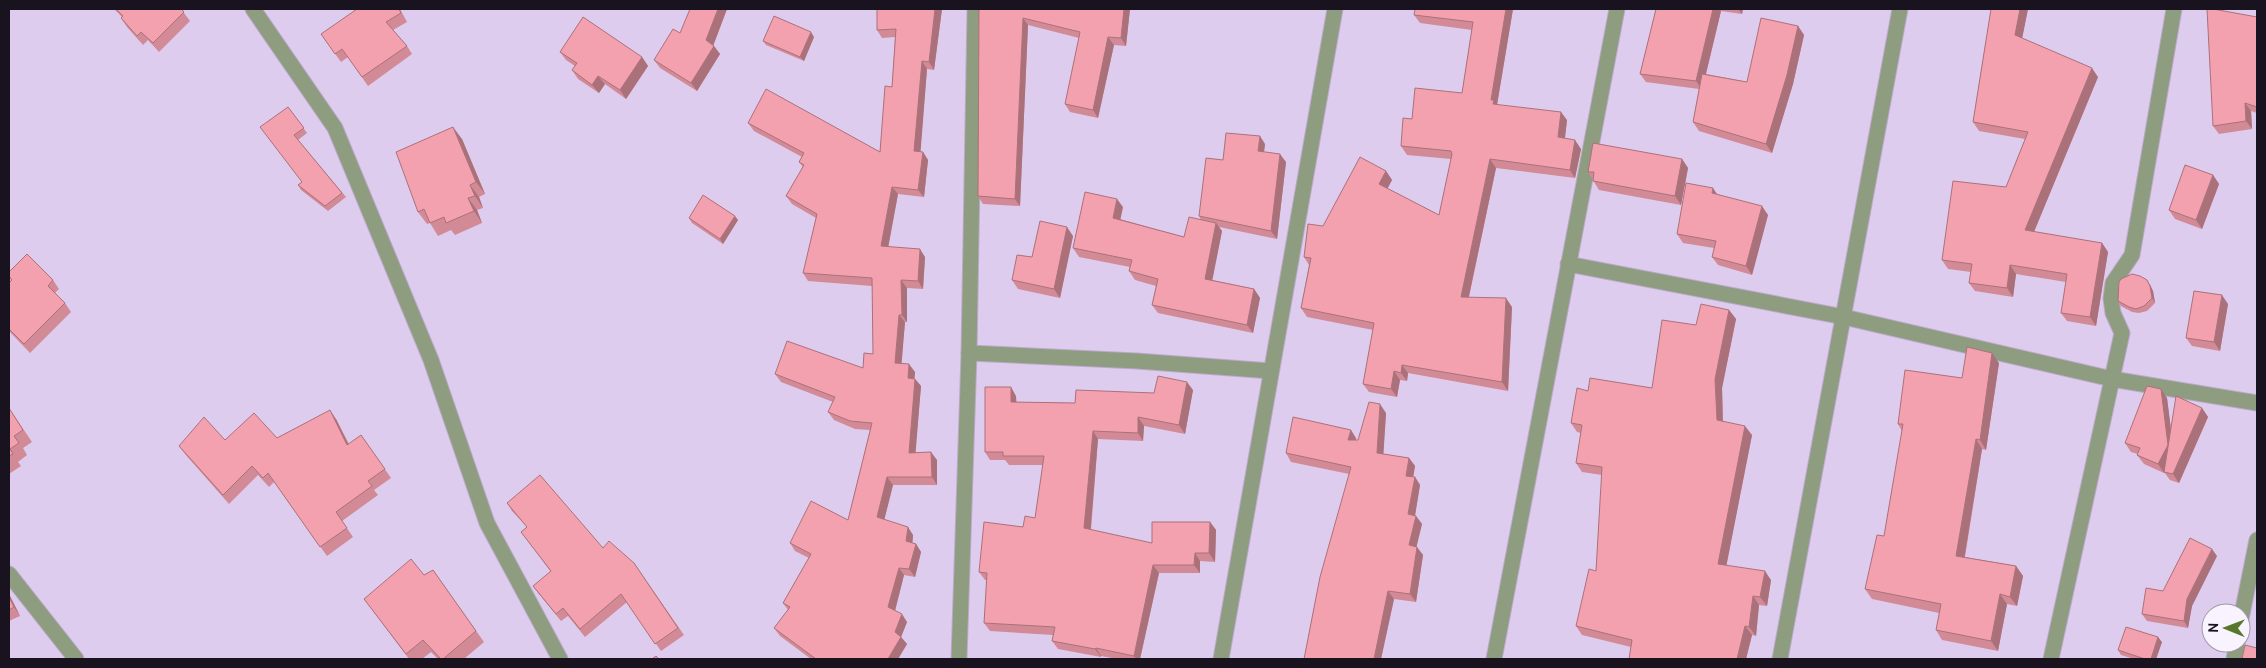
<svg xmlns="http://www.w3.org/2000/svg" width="2266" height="668" font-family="Cabin,sans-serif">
<rect width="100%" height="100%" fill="#deccef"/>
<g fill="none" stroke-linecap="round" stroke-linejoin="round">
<defs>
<g id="street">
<polyline points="253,9 335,128 431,360 487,523 560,659"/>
<polyline points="2174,9 2132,255 2113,283 2111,298 2113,313 2122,333 2112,379 2257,403"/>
<polyline points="1568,264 1844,317 2112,379 2051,659"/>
<polyline points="969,353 1137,361 1271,371"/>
<polyline points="9,574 76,659"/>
<polyline points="2241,619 2257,540"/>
<polyline points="959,659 969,353 975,9"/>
<polyline points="1221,659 1335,9"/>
<polyline points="1494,659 1617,9"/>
<polyline points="1780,659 1900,9"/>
<polyline points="2234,659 2237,643"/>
</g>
</defs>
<!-- street casing -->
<use href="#street" stroke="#bbabca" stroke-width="17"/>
<!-- street -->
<use href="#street" stroke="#8e9c7f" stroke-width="15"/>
</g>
<!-- wall -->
<g fill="#d28a96">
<polygon points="114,9 181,9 190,21 159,52 148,40 143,45 127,27 121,18 122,17"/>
<polygon points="400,9 407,22 393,30 407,46 412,54 368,86 348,57 341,62 321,34"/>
<polygon points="727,9 713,45 720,54 697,91 660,68 654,60 680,33"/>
<polygon points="877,9 942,9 934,70 927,69 920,152 923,152 928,160 924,197 898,194 888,247 925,257 923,289 907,288 907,322 905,322 901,363 915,372 914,379 915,379 921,386 915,452 937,460 937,485 893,485 884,520 913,535 912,543 916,544 921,552 915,577 904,575 895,610 907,622 901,637 907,644 898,659 811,659 780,636 774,628 788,610 783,603 809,558 795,551 790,543 848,520 870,430 855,429 834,420 828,412 833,402 781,382 775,374 863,368 873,354 872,286 808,281 803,273 816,218 792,204 786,196 803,167 799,162 802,157 754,131 748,123 880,152 892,87 895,37 882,38 877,30"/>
<polygon points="979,9 1130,9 1126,46 1114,45 1098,118 1070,112 1065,104 1079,38 1028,25 1020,206 983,204 978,196"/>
<polygon points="1513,9 1497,105 1567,120 1565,138 1581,149 1575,178 1496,168 1469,297 1512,307 1508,391 1408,373 1407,381 1400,380 1397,397 1369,392 1363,384 1373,330 1307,317 1301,308 1309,265 1304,257 1323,226 1386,171 1392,180 1387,189 1439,215 1451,159 1407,155 1401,146 1412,119 1462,93 1472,30 1420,23 1414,15"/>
<polygon points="1656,9 1743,9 1742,14 1721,11 1706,74 1747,82 1798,26 1804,35 1793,84 1772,153 1699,131 1693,122 1699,89 1646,82 1640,74"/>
<polygon points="1991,9 2028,9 2022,38 2098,77 2034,232 2102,243 2108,252 2096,326 2067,321 2061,313 2066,282 2016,274 2013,297 1975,291 1969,283 1971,272 1948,269 1942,260 2006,187 2025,139 1979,131 1973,122"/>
<polygon points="2257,17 2257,113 2251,111 2252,129 2219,134 2213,126"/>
<polygon points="814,37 804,61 766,45 763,41"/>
<polygon points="560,52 642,57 648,66 626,99 605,84 599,93 578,79 572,70 575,66 566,60"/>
<polygon points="288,107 307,133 298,140 346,197 328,211 301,190 298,185 302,182"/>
<polygon points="462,139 485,194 479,197 483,208 477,210 482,223 455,235 451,230 438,236 430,223 427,224 418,212"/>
<polygon points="1265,144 1264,152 1286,162 1277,239 1219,227 1222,231 1212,280 1254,289 1260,298 1253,333 1158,313 1152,305 1156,286 1135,280 1129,271 1130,267 1079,257 1073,248 1123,207 1120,219 1184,237 1201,220 1199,216 1223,160"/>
<polygon points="1682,159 1688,168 1681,205 1599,190 1588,172"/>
<polygon points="2213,175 2219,184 2202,229 2175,219 2169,210"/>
<polygon points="1718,195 1768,215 1752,275 1718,265 1712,257 1714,248 1683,243 1677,234"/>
<polygon points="689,218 738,220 723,244 692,223"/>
<polygon points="1073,236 1060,298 1018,289 1012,280 1032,257"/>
<polygon points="9,272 53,280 59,289 55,293 65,303 71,312 30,353 9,331 9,283 11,280 9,277"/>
<polygon points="2150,284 2153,291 2155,303 2147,311 2139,313 2132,312 2121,306 2118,301"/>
<polygon points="2228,304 2220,351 2192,346 2186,338"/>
<polygon points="1729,310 1736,319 1722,388 1723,421 1752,435 1726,565 1771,580 1767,606 1759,605 1756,636 1752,635 1746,659 1629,659 1631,647 1582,635 1576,626 1596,571 1602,475 1582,472 1576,463 1581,433 1577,432 1571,423 1588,391 1652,388 1696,325"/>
<polygon points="1999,363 1986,450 1982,449 1965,557 2016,566 2023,576 2017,606 2007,604 1998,651 1942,640 1936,630 1939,613 1872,599 1865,589 1884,536 1902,431 1898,424 1962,378"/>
<polygon points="2161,389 2167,398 2171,430 2202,408 2208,417 2179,483 2170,480 2164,472 2164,473 2144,464 2137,455 2138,454 2131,452 2125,443"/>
<polygon points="1193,390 1185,434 1144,426 1143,441 1098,439 1091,530 1152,543 1210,522 1216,530 1215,562 1200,561 1200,573 1159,573 1140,659 1117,659 1101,656 1101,657 1058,649 1052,641 1053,635 990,631 984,623 987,580 985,580 979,572 1023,527 1035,518 1043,465 1009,465 1005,460 990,460 985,452 1016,396 1016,402 1075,403 1154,393"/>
<polygon points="9,408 32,442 23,448 27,455 18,462 21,466 9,474"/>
<polygon points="1386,413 1383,454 1409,458 1415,466 1413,477 1415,477 1420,485 1415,515 1422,524 1416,547 1423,555 1416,602 1394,599 1381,659 1304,659 1349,474 1291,462 1286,453 1356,438 1356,440 1358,440"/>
<polygon points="336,419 349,444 361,435 391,478 374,490 378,495 342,521 353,537 327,556 274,482 269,487 258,475 229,504 185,454 179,446 277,438"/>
<polygon points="507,503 603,548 634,563 684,635 661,651 627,602 585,637 568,616 561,621 539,594 533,586 551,572 521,532 527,527 512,511"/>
<polygon points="2217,556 2192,606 2188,628 2147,621 2142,614 2163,591"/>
<polygon points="433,570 484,642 464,659 438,659 431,652 422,659 409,659 364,599 424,575"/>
<polygon points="9,594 20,616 9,621"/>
<polygon points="2162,642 2156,659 2134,659 2121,655 2118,650"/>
</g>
<!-- shaded-wall -->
<g fill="#ab717a">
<polygon points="718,9 727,9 712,49 706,40"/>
<polygon points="935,9 942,9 934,70 929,62"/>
<polygon points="1124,9 1130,9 1126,46 1121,38"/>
<polygon points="1506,9 1513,9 1497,105 1493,104 1491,100"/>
<polygon points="1713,9 1719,9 1721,11 1702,90 1696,81"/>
<polygon points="1738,9 1743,9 1742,14"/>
<polygon points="2020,9 2028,9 2021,44 2015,35"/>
<polygon points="1023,18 1028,25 1020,206 1015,199"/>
<polygon points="1798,26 1804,35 1793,84 1772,153 1766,144"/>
<polygon points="811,32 814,37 804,61 800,57"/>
<polygon points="1108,37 1114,45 1098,118 1093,110"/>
<polygon points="714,46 720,54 697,91 691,83"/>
<polygon points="642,57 648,66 626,99 620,90"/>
<polygon points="922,61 927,69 920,159 914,151"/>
<polygon points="2092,68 2098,77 2031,239 2025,230"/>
<polygon points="598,76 605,84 599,93 592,85"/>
<polygon points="2245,103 2251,111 2252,129 2246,121"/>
<polygon points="1561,112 1567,120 1564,146 1558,137"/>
<polygon points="453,127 462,139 485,194 476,182"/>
<polygon points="1260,136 1265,144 1263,159 1258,151"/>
<polygon points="1575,140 1581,149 1575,178 1570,170"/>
<polygon points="923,152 928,160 924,197 918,190"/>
<polygon points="1280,154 1286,162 1277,239 1271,231"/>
<polygon points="1490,159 1496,168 1467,305 1461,297"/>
<polygon points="1682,159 1688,168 1681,205 1675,196"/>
<polygon points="1386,171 1392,180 1385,193 1379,184"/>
<polygon points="2213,175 2219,184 2202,229 2196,220"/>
<polygon points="470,185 479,197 483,208 475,196"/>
<polygon points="892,187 898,194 887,254 881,246"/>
<polygon points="1713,188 1719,197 1712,193"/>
<polygon points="468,198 477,210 482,223 474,211"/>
<polygon points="1117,199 1123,207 1119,226 1113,218"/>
<polygon points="1762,206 1768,215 1752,275 1746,266"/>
<polygon points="735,216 738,220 723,244 720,239"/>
<polygon points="1216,223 1222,231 1211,287 1205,279"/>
<polygon points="1067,227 1073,236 1060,298 1054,289"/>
<polygon points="2102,243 2108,252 2096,326 2090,317"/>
<polygon points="920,249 925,257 923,289 918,281"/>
<polygon points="2010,265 2016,274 2013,297 2007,288"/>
<polygon points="901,280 907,288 907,322 902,315"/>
<polygon points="2147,280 2153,291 2155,303 2152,298"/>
<polygon points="1254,289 1260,298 1253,333 1247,325"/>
<polygon points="2222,295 2228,304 2220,351 2214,342"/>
<polygon points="1506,298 1512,307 1508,391 1502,382"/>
<polygon points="1729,310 1736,319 1722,388 1723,429 1717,420 1715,379"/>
<polygon points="899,315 905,322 901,371 895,363"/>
<polygon points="1992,353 1999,363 1986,450 1980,440"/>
<polygon points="909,364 915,372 914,386 908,378"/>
<polygon points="1402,365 1408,373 1407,381 1401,373"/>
<polygon points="1394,371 1400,380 1397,397 1391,389"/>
<polygon points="915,379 921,386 915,460 909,453"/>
<polygon points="1187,382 1193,390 1185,434 1179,425"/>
<polygon points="1011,387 1016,396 1017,410 1011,402"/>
<polygon points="2161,389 2167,398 2174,454 2164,473 2158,464"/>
<polygon points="1380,404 1386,413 1383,461 1377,453"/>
<polygon points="2202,408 2208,417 2179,483 2173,474"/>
<polygon points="330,410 336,419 353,454 347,445"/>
<polygon points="1138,417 1144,426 1143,441 1138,433"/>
<polygon points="1745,426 1752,435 1725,573 1718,564"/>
<polygon points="1351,430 1356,438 1354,448 1348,440"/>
<polygon points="1093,431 1098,439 1090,536 1084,528"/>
<polygon points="1976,439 1982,449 1963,566 1956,556"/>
<polygon points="931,452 937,460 937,485 932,477"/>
<polygon points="1409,458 1415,466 1412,484 1406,476"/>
<polygon points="887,477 893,485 883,525 877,517"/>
<polygon points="1415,477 1420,485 1414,522 1408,514"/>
<polygon points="1416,516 1422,524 1415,553 1409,545"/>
<polygon points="1210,522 1216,530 1215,562 1209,553"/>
<polygon points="908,527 913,535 912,549 906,541"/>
<polygon points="916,544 921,552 915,577 909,569"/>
<polygon points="1417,547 1423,555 1416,602 1410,594"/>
<polygon points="2212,549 2217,556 2192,606 2188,628 2184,621 2187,599"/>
<polygon points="1195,553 1200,561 1200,573 1194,565"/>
<polygon points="1153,565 1159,573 1140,659 1136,659 1134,656"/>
<polygon points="2016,566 2023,576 2017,606 2010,597"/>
<polygon points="899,568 904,575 894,615 888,607"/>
<polygon points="1765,571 1771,580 1767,606 1760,597"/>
<polygon points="1388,591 1394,599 1381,659 1374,659"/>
<polygon points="9,594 20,616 14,607 9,597"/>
<polygon points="2000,594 2007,604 1998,651 1991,641"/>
<polygon points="1753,596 1759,605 1756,636 1749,627"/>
<polygon points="902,614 907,622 901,637 907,644 898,659 888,659 895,632"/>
<polygon points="1745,626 1752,635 1746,659 1737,659"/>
<polygon points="2158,637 2162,642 2156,659 2151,659"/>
<polygon points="1096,648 1101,656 1101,657 1095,649"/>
</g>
<!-- building -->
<g fill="#f4a1af" stroke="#ab717a">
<polygon points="116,9 181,9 184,12 153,43 141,32 137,36 121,18 123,16"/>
<polygon points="357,9 399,9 401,13 386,22 407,46 362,77 342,49 335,54 321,34"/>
<polygon points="690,9 718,9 706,40 714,46 691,83 654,60 673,29 680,33"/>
<polygon points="877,9 935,9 929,62 922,61 914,151 923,152 918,190 892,187 881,246 920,249 918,281 901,280 902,315 899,315 895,363 909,364 908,378 915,379 909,453 931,452 932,477 887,477 877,517 908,527 906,541 916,544 909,569 899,568 888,607 902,614 895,632 901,637 888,659 816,659 774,628 790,607 783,603 811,554 790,543 811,501 848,520 872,423 850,421 828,412 835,397 775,374 787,341 863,368 864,353 873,354 872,278 803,273 817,214 786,196 804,165 799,162 804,153 748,123 766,89 880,152 885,86 892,87 896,29 877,30"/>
<polygon points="979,9 1124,9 1121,38 1108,37 1093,110 1065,104 1080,32 1023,18 1015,199 978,196"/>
<polygon points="1415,9 1506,9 1491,100 1494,100 1493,104 1561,112 1558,137 1575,140 1570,170 1490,159 1461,297 1506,298 1502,382 1402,365 1401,373 1394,371 1391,389 1363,384 1374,323 1301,308 1311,258 1304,257 1308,224 1323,226 1360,157 1386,171 1379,184 1439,215 1452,154 1451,151 1401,146 1403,118 1412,119 1415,88 1462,93 1473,22 1414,15"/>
<polygon points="1656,9 1713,9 1696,81 1640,74"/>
<polygon points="1991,9 2020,9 2015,35 2092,68 2025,230 2102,243 2090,317 2061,313 2067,274 2010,265 2007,288 1969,283 1972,264 1942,260 1953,181 2006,187 2028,132 1973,122"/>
<polygon points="2207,9 2213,9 2257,17 2257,107 2245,103 2246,121 2213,126"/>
<polygon points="774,16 811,32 800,57 763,41"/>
<polygon points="583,17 642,57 620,90 598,76 592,85 572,70 577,63 560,52"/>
<polygon points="1761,18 1798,26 1787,75 1766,144 1693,122 1702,74 1747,82"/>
<polygon points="288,107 304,128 294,135 342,193 325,206 298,185 302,182 260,127"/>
<polygon points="453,127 476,182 470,185 475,196 468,198 474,211 446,223 444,217 430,223 424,209 418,212 396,152"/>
<polygon points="1226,133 1260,136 1258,151 1280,154 1271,231 1199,216 1206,158 1223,160"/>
<polygon points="1593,143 1682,159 1675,196 1593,181 1594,172 1588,172"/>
<polygon points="2185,165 2213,175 2196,220 2169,210"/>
<polygon points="1686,183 1713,188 1712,193 1762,206 1746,266 1712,257 1716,241 1677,234"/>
<polygon points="1085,192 1117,199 1113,218 1184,237 1189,217 1216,223 1205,279 1254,289 1247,325 1152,305 1158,279 1129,271 1132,260 1073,248"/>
<polygon points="703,195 735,216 720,239 689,218"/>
<polygon points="1040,221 1067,227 1054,289 1012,280 1017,255 1032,257"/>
<polygon points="27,254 53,280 48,286 65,303 24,344 9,329 9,283 12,280 9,276 9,272"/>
<polygon points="2132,274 2140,276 2147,280 2150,286 2152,298 2144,306 2136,309 2129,307 2118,301 2119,282 2121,279"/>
<polygon points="2194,291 2222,295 2214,342 2186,338"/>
<polygon points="1701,304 1729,310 1715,379 1717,420 1745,426 1718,564 1765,571 1760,597 1753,596 1749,627 1745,626 1737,659 1629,659 1632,640 1576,626 1589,569 1596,571 1602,467 1576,463 1582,425 1571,423 1577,388 1588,391 1590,378 1652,388 1662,320 1696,325"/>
<polygon points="1967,347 1992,353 1980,440 1976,439 1956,556 2016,566 2010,597 2000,594 1991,641 1936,630 1941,604 1865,589 1877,535 1884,536 1903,424 1898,424 1905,370 1962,378"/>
<polygon points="1158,376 1187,382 1179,425 1138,417 1138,433 1093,431 1084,528 1152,543 1152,522 1210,522 1209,553 1195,553 1194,565 1153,565 1134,656 1096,648 1095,649 1052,641 1055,627 984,623 987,573 979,572 984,522 1023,527 1025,516 1035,518 1044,456 1003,456 1003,452 985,452 985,387 1011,387 1011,402 1075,403 1076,390 1154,393"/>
<polygon points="2147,386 2161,389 2168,445 2158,464 2137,455 2140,448 2125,443"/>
<polygon points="2176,396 2202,408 2173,474 2164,472"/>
<polygon points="1369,402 1380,404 1377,453 1409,458 1406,476 1415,477 1408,514 1416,516 1409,545 1417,547 1410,594 1388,591 1374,659 1304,659 1320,577 1351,467 1286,453 1293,417 1351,430 1348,440 1358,440"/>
<polygon points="9,408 23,430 14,436 19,443 10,449 13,454 9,456"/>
<polygon points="330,410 347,445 361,435 385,469 368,481 372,486 336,512 347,528 320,547 268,473 263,478 252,466 223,495 179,446 204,417 225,440 254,413 277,438"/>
<polygon points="540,475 603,548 609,541 634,563 678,628 655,644 621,594 580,629 563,608 556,614 533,586 551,571 521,532 527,527 507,503"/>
<polygon points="2190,538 2212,549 2187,599 2184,621 2142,614 2146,588 2163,591"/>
<polygon points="411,559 424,575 433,570 476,631 443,659 441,659 423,640 406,654 364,599"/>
<polygon points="9,597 14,607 9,610"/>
<polygon points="2126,627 2158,637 2151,659 2145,659 2118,650"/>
<polygon points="2245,645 2257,648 2257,659 2242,659"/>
<polygon points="656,656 659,659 652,659"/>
</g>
<!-- border -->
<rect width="2266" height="668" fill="none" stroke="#19131f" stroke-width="20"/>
<!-- north arrow -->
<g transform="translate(2226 628) rotate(271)"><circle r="24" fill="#f8f3fe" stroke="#9f99a5"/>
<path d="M0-4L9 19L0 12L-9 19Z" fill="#58762c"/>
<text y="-8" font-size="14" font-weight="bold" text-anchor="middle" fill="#19131f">N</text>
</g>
</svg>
